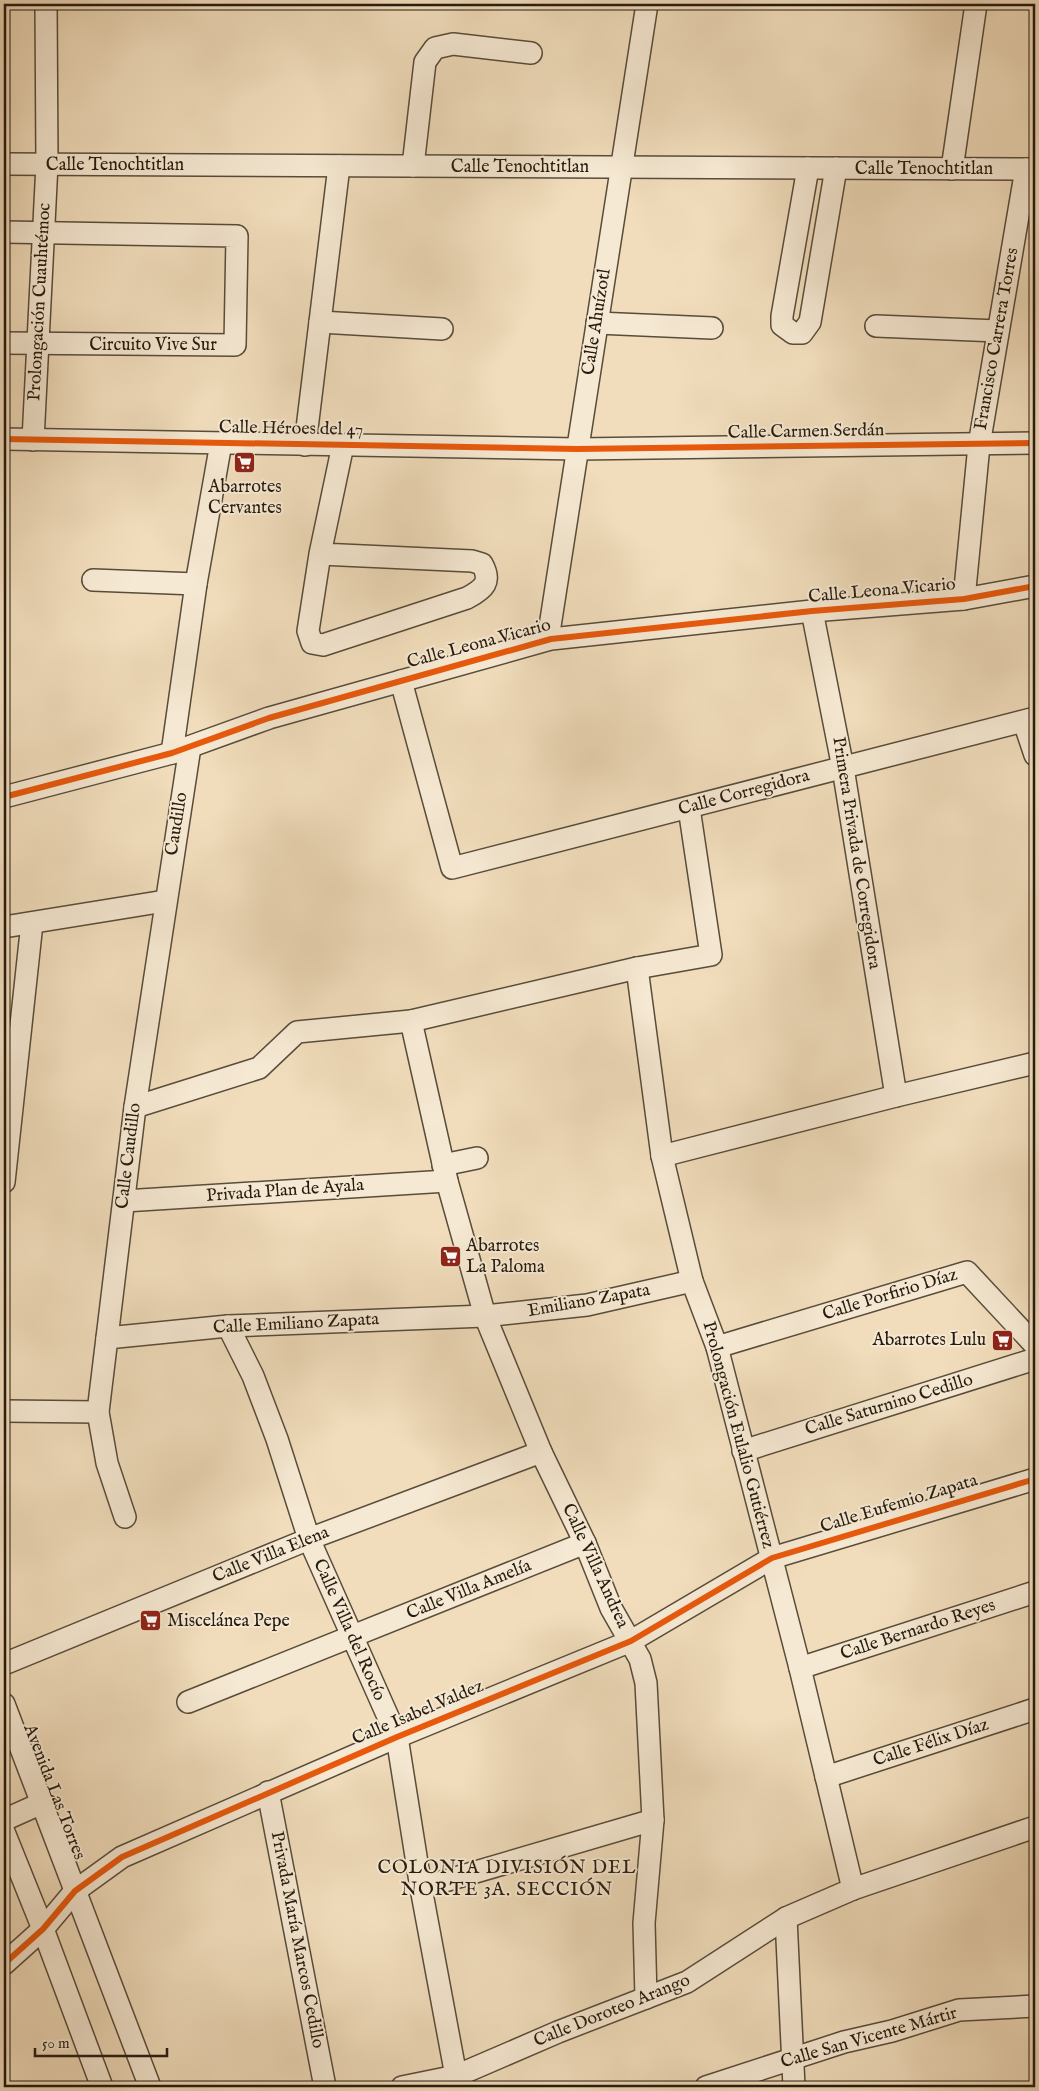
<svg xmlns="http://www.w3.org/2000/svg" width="1039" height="2091" font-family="'IM FELL English',serif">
<rect width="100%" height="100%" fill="#f1ddbc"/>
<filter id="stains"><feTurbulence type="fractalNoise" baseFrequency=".004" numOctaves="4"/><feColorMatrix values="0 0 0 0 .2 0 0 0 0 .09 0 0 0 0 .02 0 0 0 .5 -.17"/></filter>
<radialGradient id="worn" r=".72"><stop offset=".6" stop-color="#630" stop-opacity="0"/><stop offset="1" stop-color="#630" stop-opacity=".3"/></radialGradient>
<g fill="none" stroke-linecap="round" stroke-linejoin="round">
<defs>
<g id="minor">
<polyline points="4,164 1035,169"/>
<polyline points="413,166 425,62 435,48 453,44 531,53"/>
<polyline points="808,168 782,316 782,325 793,333 802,333 810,322 836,168"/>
<polyline points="952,169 976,4"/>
<polyline points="4,232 237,236 235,345 4,343"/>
<polyline points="320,322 442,329"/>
<polyline points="597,323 712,328"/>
<polyline points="876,326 998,331"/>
<polyline points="4,439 577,449 1035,443"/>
<polyline points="33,440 47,164 46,4"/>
<polyline points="305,445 339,166"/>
<path d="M320,554L472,561L482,564C492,582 484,589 467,598L323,645L312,643L308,631L320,554L343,445"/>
<polyline points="93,580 196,584"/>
<polyline points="964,599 979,445 1026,169"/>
<polyline points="812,611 843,768 896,1096"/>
<polyline points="548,639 647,4"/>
<polyline points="401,681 452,868 1035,718"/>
<polyline points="1024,722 1035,755"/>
<polyline points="172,753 196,584 221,443"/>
<polyline points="4,797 172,753 269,718 551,639 812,611 964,599 1035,586"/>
<polyline points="4,927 165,901"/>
<polyline points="637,968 662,1156 692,1281 717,1347 800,1668 853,1889"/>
<polyline points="411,1021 447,1181 485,1316 541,1452 585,1543 611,1608 640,1659 646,1683 653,1820 644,1923 646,1998"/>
<polyline points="135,1107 259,1068 297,1032 411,1021 637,968 711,955 689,808"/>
<polyline points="662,1156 896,1096 1035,1063"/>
<polyline points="443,1165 477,1158"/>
<polyline points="4,1182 32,923"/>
<polyline points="124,1201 447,1181"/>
<polyline points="228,1326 253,1376 277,1439 309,1539 397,1737 421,1888 456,2076"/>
<polyline points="107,1338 228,1326 485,1316 587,1305 692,1281"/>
<polyline points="717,1347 967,1272 1035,1345"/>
<polyline points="4,1411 98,1412"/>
<polyline points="743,1451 1035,1359"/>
<polyline points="125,1517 107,1463 98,1412 135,1107 190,747"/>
<polyline points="4,1664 309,1539 541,1452"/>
<polyline points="800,1668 1035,1592"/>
<polyline points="188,1702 585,1543"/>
<polyline points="4,1704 150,2087"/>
<polyline points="826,1777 1035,1709"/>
<polyline points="268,1792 325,2087"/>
<polyline points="4,1820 42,1803"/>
<polyline points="4,1832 43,1929 102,2087"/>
<polyline points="421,1888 653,1820"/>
<polyline points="786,1918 794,2087"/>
<polyline points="4,1964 43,1929 75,1891 122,1857 397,1737 631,1641 772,1558 1035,1479"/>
<polyline points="402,2087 456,2076 558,2032 687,1982 786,1918 853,1889 1035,1827"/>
<polyline points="706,2087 844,2042 892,2031 959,2010 1035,2006"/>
</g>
</defs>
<!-- minor casing -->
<use href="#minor" stroke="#584c3a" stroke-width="24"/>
<!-- minor -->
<use href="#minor" stroke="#f6e9d3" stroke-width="21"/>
<defs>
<g id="cycleway">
<polyline points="4,439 577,449 1035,443"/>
<polyline points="4,797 172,753 269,718 551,639 812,611 964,599 1035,586"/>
<polyline points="4,1964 43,1929 75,1891 122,1857 397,1737 631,1641 772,1558 1035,1479"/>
</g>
</defs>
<!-- cycleway casing -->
<use href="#cycleway" stroke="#f6e9d3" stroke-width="9"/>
<!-- cycleway -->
<use href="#cycleway" stroke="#e8590c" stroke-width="6"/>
</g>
<!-- icons -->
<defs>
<symbol id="supermarket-square" viewBox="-11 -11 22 22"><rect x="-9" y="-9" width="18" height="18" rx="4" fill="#8f2418" stroke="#f6e9d3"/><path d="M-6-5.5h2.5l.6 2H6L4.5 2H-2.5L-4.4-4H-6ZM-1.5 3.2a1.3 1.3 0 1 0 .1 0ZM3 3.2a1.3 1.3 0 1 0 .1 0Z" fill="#fff"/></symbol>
</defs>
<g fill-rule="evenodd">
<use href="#supermarket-square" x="232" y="450" width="25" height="25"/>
<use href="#supermarket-square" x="438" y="1244" width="25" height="25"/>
<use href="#supermarket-square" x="990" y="1328" width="25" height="25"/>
<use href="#supermarket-square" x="138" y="1608" width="25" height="25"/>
</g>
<g text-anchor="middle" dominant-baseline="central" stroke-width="4" stroke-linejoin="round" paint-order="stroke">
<!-- street labels -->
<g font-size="18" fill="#251b0f" stroke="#f6e9d3">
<text x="115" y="165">Calle Tenochtitlan</text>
<text x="520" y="167">Calle Tenochtitlan</text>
<text x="924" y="169">Calle Tenochtitlan</text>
<text transform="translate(40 302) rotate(-87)">Prolongación Cuauhtémoc</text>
<text transform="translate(597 322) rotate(-81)">Calle Ahuízotl</text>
<text transform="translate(997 339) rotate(-80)">Francisco Carrera Torres</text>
<text x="153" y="345">Circuito Vive Sur</text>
<text transform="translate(291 429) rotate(1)">Calle Héroes del 47</text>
<text transform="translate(806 432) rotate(-1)">Calle Carmen Serdán</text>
<text transform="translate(882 591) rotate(-5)">Calle Leona Vicario</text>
<text transform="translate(479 644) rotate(-15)">Calle Leona Vicario</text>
<text transform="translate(744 793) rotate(-15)">Calle Corregidora</text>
<text transform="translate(177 824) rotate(-81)">Caudillo</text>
<text transform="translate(856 853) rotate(81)">Primera Privada de Corregidora</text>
<text transform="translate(129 1156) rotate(-83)">Calle Caudillo</text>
<text transform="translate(285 1191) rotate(-4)">Privada Plan de Ayala</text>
<text transform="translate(890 1295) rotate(-17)">Calle Porfirio Díaz</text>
<text transform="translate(589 1301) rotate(-10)">Emiliano Zapata</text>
<text transform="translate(296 1324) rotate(-3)">Calle Emiliano Zapata</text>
<text transform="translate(889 1405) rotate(-17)">Calle Saturnino Cedillo</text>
<text transform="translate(738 1435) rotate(75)">Prolongación Eulalio Gutiérrez</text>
<text transform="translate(899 1504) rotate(-17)">Calle Eufemio Zapata</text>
<text transform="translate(271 1555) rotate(-22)">Calle Villa Elena</text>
<text transform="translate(595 1566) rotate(65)">Calle Villa Andrea</text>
<text transform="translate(469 1590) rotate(-22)">Calle Villa Amelía</text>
<text transform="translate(349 1630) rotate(66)">Calle Villa del Rocío</text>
<text transform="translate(918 1630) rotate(-18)">Calle Bernardo Reyes</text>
<text transform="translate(418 1713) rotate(-23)">Calle Isabel Valdez</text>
<text transform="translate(931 1743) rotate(-18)">Calle Félix Díaz</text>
<text transform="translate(54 1792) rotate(69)">Avenida Las Torres</text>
<text transform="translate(297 1940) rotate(79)">Privada María Marcos Cedillo</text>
<text transform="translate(612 2011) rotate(-22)">Calle Doroteo Arango</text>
<text transform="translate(869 2038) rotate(-16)">Calle San Vicente Mártir</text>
</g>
<!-- poi labels -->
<g font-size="18" fill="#251b0f" stroke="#f6e9d3" text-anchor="start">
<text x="245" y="487" text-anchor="middle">Abarrotes<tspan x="245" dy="21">Cervantes</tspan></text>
<text x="466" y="1246">Abarrotes<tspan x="466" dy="21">La Paloma</tspan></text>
<text x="986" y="1340" text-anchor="end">Abarrotes Lulu</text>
<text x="167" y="1621">Miscelánea Pepe</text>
</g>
<!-- neighbourhood labels -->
<g font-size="19" letter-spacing="1" fill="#251b0f" stroke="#f6e9d3">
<text x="507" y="1868">COLONIA DIVISIÓN DEL<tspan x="507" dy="22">NORTE 3A. SECCIÓN</tspan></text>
</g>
</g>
<!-- margin -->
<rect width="1039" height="2091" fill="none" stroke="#f1ddbc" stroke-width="20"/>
<rect x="5" y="5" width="1029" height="2081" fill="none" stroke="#251b0f" stroke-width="2.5"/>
<rect x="10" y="10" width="1019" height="2071" fill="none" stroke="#251b0f"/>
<!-- scale -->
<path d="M35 2048v8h132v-8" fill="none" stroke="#251b0f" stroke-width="2.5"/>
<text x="42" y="2048" font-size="15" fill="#251b0f" stroke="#f6e9d3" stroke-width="4" paint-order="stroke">50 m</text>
<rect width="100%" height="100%" filter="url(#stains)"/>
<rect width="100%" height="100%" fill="url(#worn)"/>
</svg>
